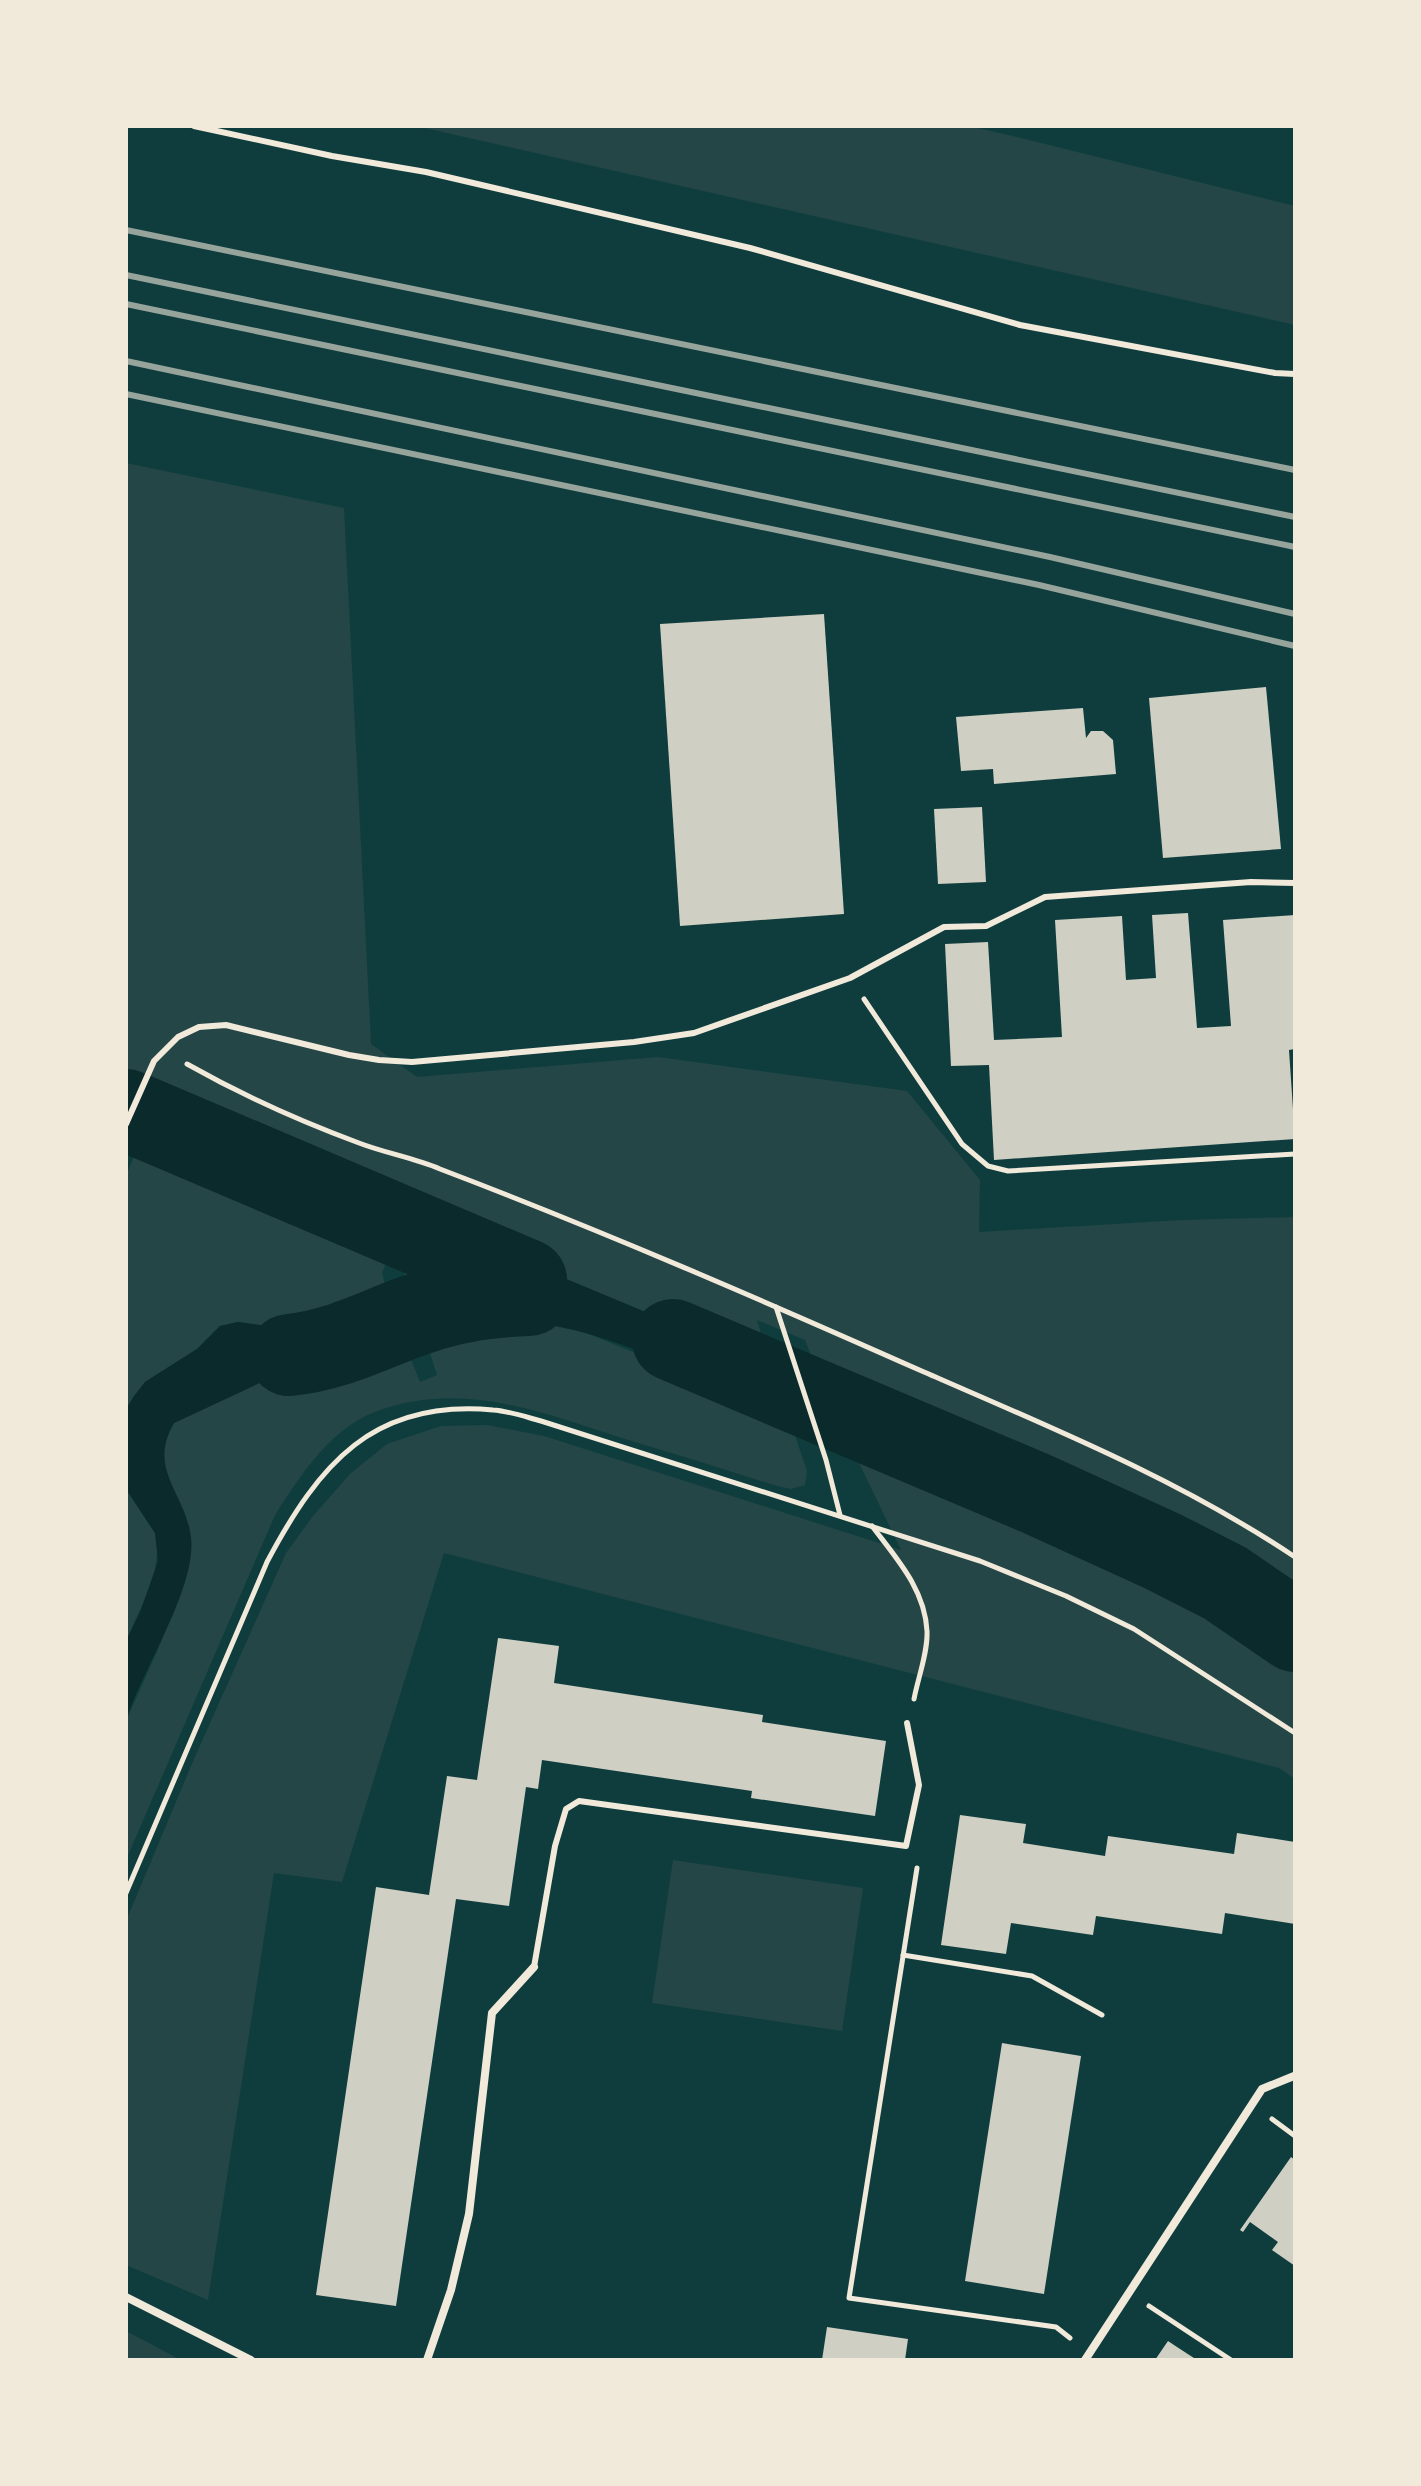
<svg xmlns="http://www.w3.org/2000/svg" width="1421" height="2486" font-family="Karla,sans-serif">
<rect width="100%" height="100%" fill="#0f3d3e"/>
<!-- green -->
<g fill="#244646">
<polygon points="416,126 968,126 1013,136 1295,206 1295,325"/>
<polygon points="126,463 344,508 371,1044 417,1077 658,1057 907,1091 980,1180 979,1232 1183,1220 1295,1217 1295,1623 1220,1574 821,1381 805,1340 757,1320 770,1364 444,1228 430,1216 436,1201 132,1075 126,1088"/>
<polygon points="144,1134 394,1243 382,1273 390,1304 304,1322 283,1321 268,1326 238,1322 220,1326 197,1349 145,1382 126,1409 126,1175"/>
<polygon points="415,1250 447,1268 499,1285 411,1295 404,1274"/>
<path d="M500,1320L532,1322L584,1332L788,1415L807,1471L805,1485L791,1489L777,1486C726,1470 676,1454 625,1439C543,1413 462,1379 375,1412C330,1429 300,1476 275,1515L126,1860V1721L159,1647L187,1572L185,1517L167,1475L162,1454L166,1436L174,1423L281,1373L298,1368L340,1363L367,1351L404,1341L420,1382L437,1375L424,1334L446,1328Z"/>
<polygon points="487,1425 544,1436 901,1550 846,1436 1186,1584 1295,1652 1295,1779 1279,1768 444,1553 342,1882 274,1873 208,2300 126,2265 126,1921 194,1759 286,1553 313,1516 351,1473 387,1444 441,1426"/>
<polygon points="126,1489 155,1533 158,1545 154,1578 126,1641"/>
<polygon points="673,1860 863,1888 842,2031 652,2003"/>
<polygon points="126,2331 181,2360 126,2360"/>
</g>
<!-- water -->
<g fill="#0a2a2b">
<polygon points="158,1102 217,1133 408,1208 394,1243 144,1134"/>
<path d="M430,1216L444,1228L770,1364L788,1415C695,1380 603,1321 502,1320C476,1320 448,1327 424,1334L411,1295L497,1284L447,1268L415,1250Z"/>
<path d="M390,1304L404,1341L367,1351L340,1363L298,1368L281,1373L174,1423C147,1470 185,1492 191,1537C197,1588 141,1671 126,1721V1641L141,1610L158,1561L155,1533L126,1489V1409L134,1396L145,1382L197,1349L220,1326L238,1322L268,1326L283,1321H304Z"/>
</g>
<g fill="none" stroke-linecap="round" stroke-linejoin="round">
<!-- river -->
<g stroke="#0a2a2b" stroke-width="82">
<polyline points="126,1110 526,1280"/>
<polyline points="673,1340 1037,1494 1162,1551 1225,1583 1295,1631"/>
<path d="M289,1355C332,1351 367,1333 407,1318C446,1303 488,1296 529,1295"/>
</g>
</g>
<!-- building -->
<g fill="#cfcfc3">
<polygon points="824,614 844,914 680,926 660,624"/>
<polygon points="1266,687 1281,849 1163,858 1149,698"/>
<polygon points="1083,708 1086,738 1091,731 1103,731 1113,740 1116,774 994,784 993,769 961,771 956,717"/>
<polygon points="982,807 986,882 938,884 934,809"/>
<polygon points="1188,913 1197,1028 1231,1026 1223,920 1295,915 1295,1049 1289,1050 1295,1139 994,1160 989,1065 951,1066 945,944 988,942 994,1040 1062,1037 1055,920 1122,916 1126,980 1156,978 1152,915"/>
<polygon points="498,1638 559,1646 554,1683 763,1715 762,1722 886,1741 875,1816 751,1798 752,1791 542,1760 538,1789 526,1787 509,1906 456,1899 396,2306 316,2295 376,1887 429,1895 447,1776 477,1780"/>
<polygon points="960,1815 1026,1824 1023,1843 1105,1856 1108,1836 1234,1854 1237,1833 1295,1842 1295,1924 1225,1913 1222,1934 1096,1916 1093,1935 1011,1923 1006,1954 941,1945"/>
<polygon points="1002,2043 1081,2056 1044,2294 965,2281"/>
<polygon points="1291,2157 1295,2160 1295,2266 1272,2250 1278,2242 1250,2222 1243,2232 1240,2230"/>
<polygon points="827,2327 908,2339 905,2360 822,2360"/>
<polygon points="1168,2341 1177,2347 1197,2360 1155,2360"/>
</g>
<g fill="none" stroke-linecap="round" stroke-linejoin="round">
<!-- path -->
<g stroke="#f1e9da" stroke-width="5">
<polyline points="864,999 962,1144 988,1166 1008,1171 1295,1154"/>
<path d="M187,1064C242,1095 299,1121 359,1143C385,1153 414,1158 440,1169C603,1231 764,1301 924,1372C1050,1427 1180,1480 1295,1557"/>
<polyline points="776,1307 826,1460 840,1515"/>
<path d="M872,1526C896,1558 925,1589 927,1631C928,1652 918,1678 914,1699"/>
<polyline points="917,1868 849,2298 1056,2327 1070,2338"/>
<path d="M126,1893L267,1562C319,1464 373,1399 493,1410C509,1411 526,1417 541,1421L980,1561L1066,1596L1134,1629L1295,1733"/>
<polyline points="903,1955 1032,1976 1102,2015"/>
<polyline points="1272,2119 1295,2136"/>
<polyline points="1149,2306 1231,2360"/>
</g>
<!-- service -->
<g stroke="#f1e9da" stroke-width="6">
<polyline points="194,126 332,156 426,172 750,248 1020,325 1275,373 1295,374"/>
<polyline points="126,1124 154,1061 178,1037 199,1027 226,1025 349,1055 379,1060 412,1062 634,1042 694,1033 850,978 944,927 986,926 1045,897 1251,882 1295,883"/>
<polyline points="534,1967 555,1846 566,1809 579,1801 906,1846 919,1785 907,1723"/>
</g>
<!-- minor -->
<g stroke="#f1e9da" stroke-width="8">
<polyline points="126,2297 251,2360"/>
<polyline points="427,2360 451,2290 469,2214 492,2013 534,1967"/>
<polyline points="1085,2360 1262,2089 1294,2076"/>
</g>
<!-- rail -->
<g stroke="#97a49c" stroke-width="6">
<polyline points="126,230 1295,470"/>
<polyline points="126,275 1295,517"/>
<polyline points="126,304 1295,547"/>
<polyline points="126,361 1050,557 1295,614"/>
<polyline points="126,394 1039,585 1295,646"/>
</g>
</g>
<!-- border -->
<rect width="1421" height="2486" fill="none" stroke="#f1e9da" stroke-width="256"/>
</svg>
